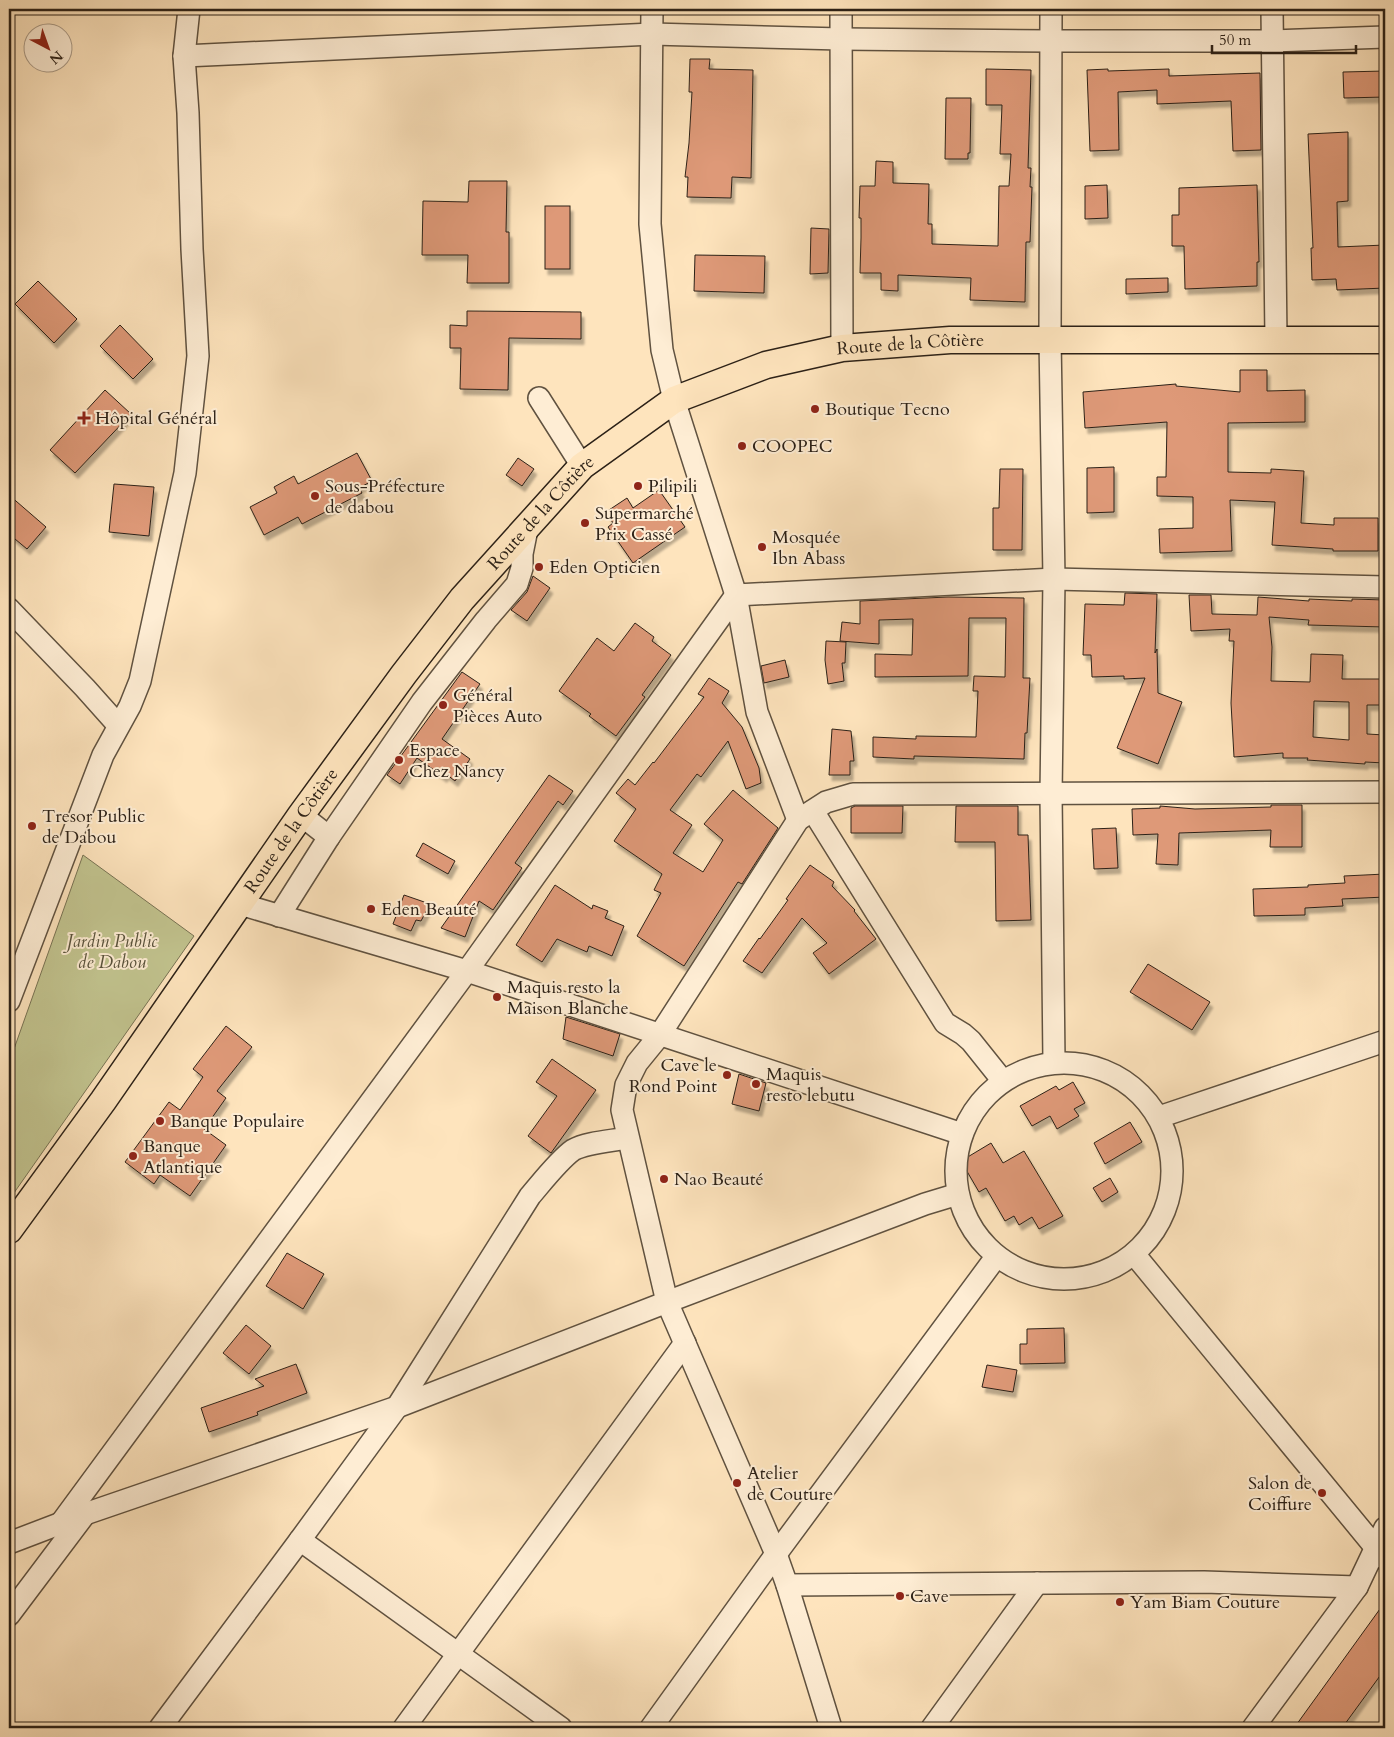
<svg xmlns="http://www.w3.org/2000/svg" width="1394" height="1737" font-family="Cardo,serif">
<defs>
<filter id="shadow"><feDropShadow dx="3" dy="5.5" stdDeviation="1" flood-color="#0004"/></filter>
</defs>
<rect width="100%" height="100%" fill="#fee4bd"/>
<filter id="stains"><feTurbulence type="fractalNoise" baseFrequency=".004" numOctaves="4"/><feColorMatrix values="0 0 0 0 .2 0 0 0 0 .09 0 0 0 0 .02 0 0 0 .5 -.17"/></filter>
<radialGradient id="worn" r=".72"><stop offset=".6" stop-color="#630" stop-opacity="0"/><stop offset="1" stop-color="#630" stop-opacity=".3"/></radialGradient>
<!-- green -->
<polygon fill="#c2c48f" stroke="#777253" points="83,855 194,936 9,1200 9,1063"/>
<!-- building -->
<g fill="#de9978" stroke="#2c2117" fill-rule="evenodd" filter="url(#shadow)">
<polygon points="690,59 710,59 709,69 753,70 751,178 732,177 731,198 687,197 688,177 685,177 689,143 692,92 689,92"/>
<polygon points="986,69 1031,70 1028,168 1031,168 1030,187 1032,187 1030,242 1026,242 1025,302 970,300 971,278 898,275 898,291 881,290 881,273 860,273 861,238 861,218 859,218 860,186 875,186 876,161 893,162 893,183 929,184 928,224 932,224 932,244 998,246 999,186 1009,186 1011,154 1000,154 1002,105 986,105"/>
<polygon points="1108,69 1108,71 1169,69 1169,76 1260,73 1261,150 1233,151 1231,101 1157,104 1157,90 1118,92 1119,150 1090,151 1087,70"/>
<polygon points="1385,71 1385,97 1344,98 1343,72"/>
<polygon points="946,98 971,98 970,153 968,153 968,159 945,159"/>
<polygon points="1348,132 1348,201 1337,202 1338,247 1385,245 1385,288 1337,290 1336,279 1312,280 1311,248 1313,248 1308,134"/>
<polygon points="469,181 507,181 506,232 509,232 509,283 467,283 468,255 422,255 423,201 468,202"/>
<polygon points="1107,185 1108,218 1085,219 1085,186"/>
<polygon points="1257,185 1259,262 1257,262 1257,286 1185,289 1184,246 1172,246 1172,215 1179,215 1179,188"/>
<rect x="545" y="206" width="25" height="63"/>
<polygon points="811,228 829,229 828,273 810,274"/>
<polygon points="695,255 765,256 764,293 694,291"/>
<polygon points="1168,278 1168,292 1126,294 1126,279"/>
<polygon points="38,281 77,319 54,343 15,304"/>
<polygon points="467,311 581,312 581,339 509,338 508,390 460,389 461,348 450,348 450,325 467,326"/>
<polygon points="120,325 153,359 133,379 100,346"/>
<polygon points="1240,370 1267,370 1267,391 1305,390 1305,422 1228,423 1228,472 1271,473 1271,469 1304,471 1301,523 1334,525 1334,518 1378,518 1378,551 1333,551 1333,549 1272,545 1275,502 1230,500 1232,551 1160,553 1159,529 1193,528 1193,497 1157,496 1157,477 1166,477 1167,422 1085,428 1083,392 1176,384 1176,386 1240,392"/>
<polygon points="105,390 131,414 75,473 50,450"/>
<polygon points="357,453 372,481 359,488 362,493 302,524 298,517 264,535 250,507 277,493 274,487 294,476 298,484"/>
<polygon points="518,458 534,469 522,486 506,475"/>
<polygon points="1114,467 1114,512 1087,513 1087,468"/>
<polygon points="1000,469 1023,469 1022,550 993,550 993,508 999,508"/>
<polygon points="114,484 154,487 149,536 109,532"/>
<polygon points="659,490 685,527 633,563 608,527 613,523 606,512 627,498 633,508"/>
<polygon points="9,495 46,527 27,549 9,534"/>
<polygon points="533,576 550,588 527,621 511,610 527,592"/>
<polygon points="1125,593 1157,594 1155,653 1157,649 1158,693 1182,702 1158,764 1117,748 1145,678 1124,679 1124,676 1092,677 1091,655 1083,655 1085,604 1124,605"/>
<path d="M1189,595H1211L1212,614L1257,615L1258,597L1309,601V599L1352,601V599L1385,600V627L1308,625L1309,620L1269,617L1272,647L1271,681L1310,682L1311,654L1343,655L1342,679H1381L1380,705H1367V734L1385,735V763L1365,762V764L1307,760L1308,758H1283V753L1234,757L1231,703L1234,641H1229L1230,629L1191,631ZM1314,701L1349,702V740L1313,737Z"/>
<polygon points="948,597 1024,598 1023,678 1030,678 1027,733 1025,733 1024,759 914,756 914,759 873,757 873,737 916,739 916,736 976,737 978,691 973,691 974,676 1005,677 1006,618 969,618 968,676 875,677 875,654 912,655 913,619 879,620 879,644 840,641 842,622 860,624 860,601"/>
<polygon points="635,623 654,637 652,641 671,655 642,695 645,697 616,736 589,716 591,714 559,691 597,638 614,651"/>
<polygon points="826,641 846,642 845,663 842,663 844,681 828,684 825,660"/>
<polygon points="785,660 789,677 764,683 761,666"/>
<polygon points="462,672 480,684 442,739 470,759 455,781 446,774 444,777 417,758 400,784 387,775"/>
<polygon points="709,678 729,691 722,703 742,727 759,768 761,783 746,789 728,741 701,777 697,774 670,810 692,825 673,853 703,872 723,840 704,824 733,790 778,828 742,884 738,882 684,966 637,936 661,893 654,890 662,874 614,841 636,809 616,793 628,779 635,785 653,762 654,763 704,697 698,694"/>
<polygon points="832,729 851,731 854,761 850,761 850,775 829,775"/>
<polygon points="549,775 573,791 563,805 558,801 515,863 522,868 493,910 479,901 465,937 441,928"/>
<polygon points="1271,805 1302,805 1302,847 1270,847 1271,830 1179,833 1178,865 1156,864 1158,834 1133,835 1132,809 1160,808 1160,806 1195,809 1271,807"/>
<polygon points="855,806 903,806 902,833 851,833 851,808"/>
<polygon points="956,806 1018,806 1018,835 1028,835 1031,920 996,921 995,842 955,842"/>
<polygon points="1116,828 1118,868 1094,869 1092,829"/>
<polygon points="423,843 455,861 448,874 416,856"/>
<polygon points="810,865 834,882 832,886 855,910 854,911 876,939 829,974 813,953 827,943 802,918 762,973 743,961 759,938 760,939 788,900 786,899"/>
<polygon points="1385,874 1385,897 1342,899 1343,906 1305,908 1305,915 1254,916 1253,889 1308,887 1308,885 1345,883 1344,876"/>
<polygon points="555,885 592,909 593,905 608,911 605,918 624,926 612,956 589,946 587,952 557,939 542,962 516,945"/>
<polygon points="404,895 430,904 421,921 416,920 411,931 393,924"/>
<polygon points="1148,964 1210,1002 1192,1030 1130,992"/>
<polygon points="566,1017 620,1034 613,1056 563,1039"/>
<polygon points="226,1026 252,1047 217,1091 226,1098 204,1129 226,1145 190,1196 160,1175 154,1184 125,1162 169,1102 180,1110 203,1077 193,1069"/>
<polygon points="552,1059 596,1090 551,1153 528,1136 557,1096 536,1082"/>
<polygon points="739,1074 766,1083 759,1111 732,1104"/>
<polygon points="1073,1082 1085,1103 1074,1109 1079,1116 1057,1129 1050,1116 1032,1126 1020,1106 1056,1086 1059,1090"/>
<polygon points="1130,1122 1142,1142 1105,1164 1094,1143"/>
<polygon points="991,1143 1003,1163 1024,1151 1063,1216 1039,1229 1032,1217 1019,1225 1014,1216 1005,1221 986,1188 979,1192 961,1161"/>
<polygon points="1110,1178 1118,1192 1102,1202 1093,1188"/>
<polygon points="287,1253 324,1274 303,1309 266,1286"/>
<polygon points="246,1325 271,1346 249,1374 223,1353"/>
<polygon points="1064,1328 1065,1363 1020,1364 1020,1344 1027,1344 1027,1329"/>
<polygon points="296,1364 307,1393 257,1412 258,1415 209,1432 201,1408 264,1386 255,1379"/>
<polygon points="987,1365 1017,1370 1013,1392 982,1387"/>
<polygon points="1385,1602 1385,1669 1342,1728 1294,1728"/>
</g>
<g fill="none" stroke-linecap="round" stroke-linejoin="round">
<defs>
<g id="minor">
<polyline points="652,9 650,224 662,350 674,400 736,595 757,712 798,820"/>
<polyline points="841,9 842,348"/>
<polyline points="1051,9 1050,339 1054,579 1051,794 1054,1062"/>
<polyline points="1272,9 1276,339"/>
<polyline points="184,56 652,34 841,39 1051,41 1272,41 1385,37"/>
<polyline points="539,398 582,466"/>
<polyline points="736,595 1054,579 1385,587"/>
<polyline points="9,609 85,688 118,725"/>
<polyline points="813,811 945,1023 963,1034 971,1041 1003,1081"/>
<polyline points="301,815 329,837"/>
<polyline points="240,904 467,971 962,1134"/>
<polyline points="279,916 329,837 422,702 486,620 517,584 522,568 522,554 528,524"/>
<polyline points="9,1001 103,755 130,706 140,681 185,473 198,356 192,249 188,113 184,56 189,9"/>
<circle cx="1064" cy="1171" r="108"/>
<polyline points="1159,1117 1385,1041"/>
<polyline points="1134,1254 1385,1559"/>
<polyline points="61,1523 467,971 736,595"/>
<polyline points="300,1540 561,1728"/>
<polyline points="9,1543 85,1514 397,1407 667,1302 925,1204 958,1194"/>
<polyline points="787,1585 1204,1582 1357,1587"/>
<polyline points="9,1615 85,1514"/>
<path d="M160,1728L300,1540L397,1407L530,1196C542,1182 559,1160 573,1150C587,1142 612,1141 627,1138"/>
<polyline points="404,1728 685,1343"/>
<polyline points="651,1728 776,1554 996,1257"/>
<polyline points="831,1728 787,1585 776,1554 667,1302 622,1110 626,1085 637,1063 659,1036 798,820 826,802 853,794 1385,792"/>
<polyline points="932,1728 1037,1583"/>
<polyline points="1253,1728 1357,1587 1385,1528"/>
</g>
<g id="major">
<path id="s1" d="M9,1230L103,1101L301,815L404,674L462,599L582,466L674,400L766,365L842,348L950,340H1385"/>
</g>
</defs>
<!-- minor casing -->
<use href="#minor" stroke="#605240" stroke-width="24"/>
<!-- major casing -->
<use href="#major" stroke="#2c2117" stroke-width="29"/>
<!-- minor -->
<use href="#minor" stroke="#feedd4" stroke-width="21"/>
<!-- major -->
<use href="#major" stroke="#fee4bd" stroke-width="26"/>
</g>
<!-- markers -->
<g fill="#8f2418" stroke="#feedd4" stroke-width="2">
<circle cx="815" cy="409" r="5"/>
<path d="M81.5 410.5h5v5h5v5h-5v5h-5v-5h-5v-5h5z"/>
<circle cx="742" cy="446" r="5"/>
<circle cx="638" cy="486" r="5"/>
<circle cx="315" cy="496" r="5"/>
<circle cx="585" cy="523" r="5"/>
<circle cx="762" cy="547" r="5"/>
<circle cx="539" cy="567" r="5"/>
<circle cx="443" cy="705" r="5"/>
<circle cx="399" cy="760" r="5"/>
<circle cx="32" cy="826" r="5"/>
<circle cx="371" cy="909" r="5"/>
<circle cx="497" cy="997" r="5"/>
<circle cx="727" cy="1075" r="5"/>
<circle cx="756" cy="1084" r="5"/>
<circle cx="160" cy="1121" r="5"/>
<circle cx="133" cy="1156" r="5"/>
<circle cx="664" cy="1179" r="5"/>
<circle cx="737" cy="1483" r="5"/>
<circle cx="1322" cy="1493" r="5"/>
<circle cx="900" cy="1596" r="5"/>
<circle cx="1120" cy="1602" r="5"/>
</g>
<g text-anchor="middle" dominant-baseline="central" stroke-width="4" stroke-linejoin="round" paint-order="stroke">
<!-- street labels -->
<g font-size="18" fill="#2c2117" stroke="#feedd4">
<text stroke="none"><textPath href="#s1" startOffset="1314">Route de la Côtière</textPath></text>
<text stroke="none"><textPath href="#s1" startOffset="894">Route de la Côtière</textPath></text>
<text stroke="none"><textPath href="#s1" startOffset="489">Route de la Côtière</textPath></text>
</g>
<!-- poi labels -->
<g font-size="18" fill="#2c2117" stroke="#feedd4" text-anchor="start">
<text x="825" y="409">Boutique Tecno</text>
<text x="95" y="418">Hôpital Général</text>
<text x="752" y="446">COOPEC</text>
<text x="325" y="486">Sous-Préfecture<tspan x="325" dy="21">de dabou</tspan></text>
<text x="648" y="486">Pilipili</text>
<text x="595" y="513">Supermarché<tspan x="595" dy="21">Prix Cassé</tspan></text>
<text x="772" y="537">Mosquée<tspan x="772" dy="21">Ibn Abass</tspan></text>
<text x="549" y="567">Eden Opticien</text>
<text x="453" y="695">Général<tspan x="453" dy="21">Pièces Auto</tspan></text>
<text x="409" y="750">Espace<tspan x="409" dy="21">Chez Nancy</tspan></text>
<text x="42" y="816">Tresor Public<tspan x="42" dy="21">de Dabou</tspan></text>
<text x="381" y="909">Eden Beauté</text>
<text x="507" y="987">Maquis resto la<tspan x="507" dy="21">Maison Blanche</tspan></text>
<text x="717" y="1065" text-anchor="end">Cave le<tspan x="717" dy="21">Rond Point</tspan></text>
<text x="766" y="1074">Maquis<tspan x="766" dy="21">resto lebutu</tspan></text>
<text x="170" y="1121">Banque Populaire</text>
<text x="143" y="1146">Banque<tspan x="143" dy="21">Atlantique</tspan></text>
<text x="674" y="1179">Nao Beauté</text>
<text x="747" y="1473">Atelier<tspan x="747" dy="21">de Couture</tspan></text>
<text x="1312" y="1483" text-anchor="end">Salon de<tspan x="1312" dy="21">Coiffure</tspan></text>
<text x="910" y="1596">Cave</text>
<text x="1130" y="1602">Yam Biam Couture</text>
</g>
<!-- park labels -->
<g font-size="18" font-style="italic" fill="#59523b" stroke="#feedd4">
<text x="112" y="941">Jardin Public<tspan x="112" dy="21">de Dabou</tspan></text>
</g>
</g>
<!-- margin -->
<rect width="1394" height="1737" fill="none" stroke="#fee4bd" stroke-width="30"/>
<rect x="10" y="10" width="1374" height="1717" fill="none" stroke="#2c2117" stroke-width="2.5"/>
<rect x="15" y="15" width="1364" height="1707" fill="none" stroke="#2c2117"/>
<!-- north arrow -->
<g transform="translate(48 48) rotate(139)"><circle r="24" fill="#feedd4" stroke="#aa9b88"/>
<path d="M0-4L9 19L0 12L-9 19Z" fill="#8f2418"/>
<text y="-8" font-size="14" font-weight="bold" text-anchor="middle" fill="#2c2117">N</text>
</g>
<!-- scale -->
<path d="M1212 45v8h144v-8" fill="none" stroke="#2c2117" stroke-width="2.5"/>
<text x="1219" y="45" font-size="15" fill="#2c2117" stroke="#feedd4" stroke-width="4" paint-order="stroke">50 m</text>
<rect width="100%" height="100%" filter="url(#stains)"/>
<rect width="100%" height="100%" fill="url(#worn)"/>
</svg>
